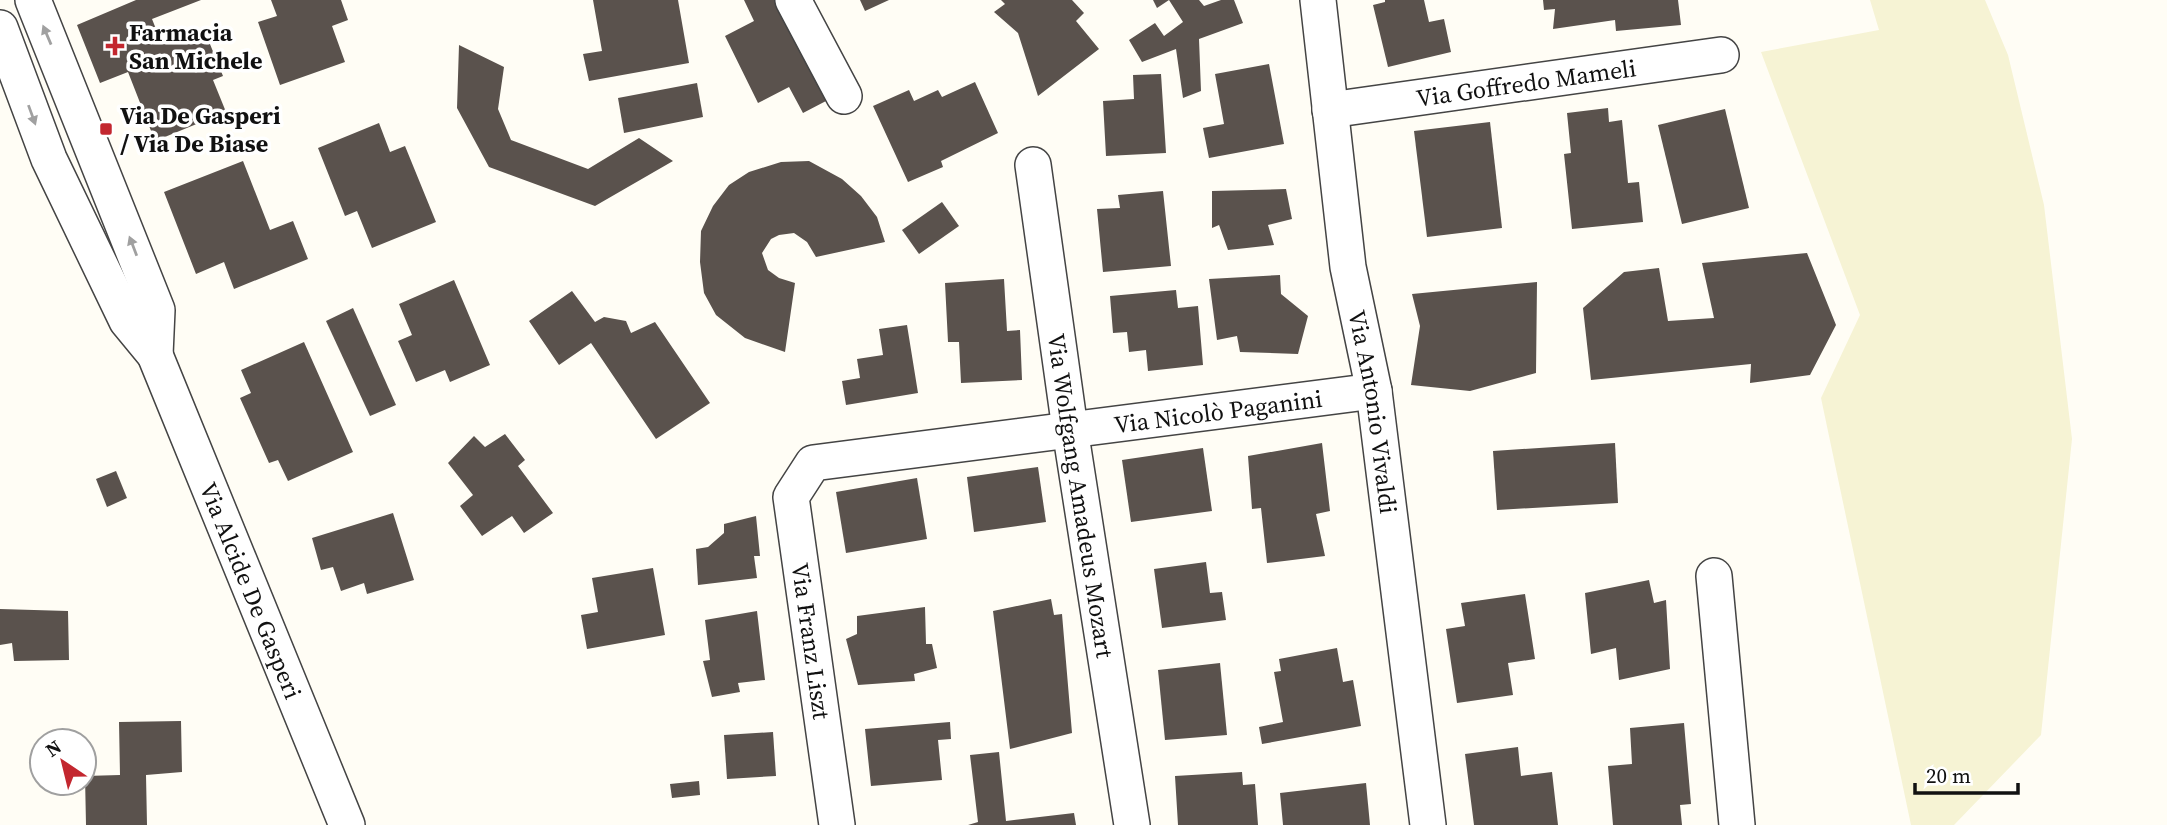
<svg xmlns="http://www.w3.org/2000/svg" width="2167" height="825" font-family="'Source Serif 4',serif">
<rect width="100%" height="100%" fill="#fffdf5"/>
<!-- farmland -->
<polygon fill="#f6f3d4" points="1870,0 1985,0 2008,55 2044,205 2072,439 2041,735 1954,825 1911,825 1821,398 1860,315 1761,52 1879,30"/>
<!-- building -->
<g fill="#5a524d">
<polygon points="136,0 201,0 152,19 162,44 203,27 223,76 213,80 226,112 155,141 128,72 100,83 77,25"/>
<polygon points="271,0 341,0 348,20 332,26 345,62 280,85 258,22 277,16"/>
<polygon points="593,0 678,0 689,63 589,81 583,54 602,51"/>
<polygon points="744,0 774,0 826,101 803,113 789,87 758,103 725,36 754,21"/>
<polygon points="860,0 889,0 865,11"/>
<polygon points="1001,0 1072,0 1084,13 1076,21 1099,49 1038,96 1018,33 994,12 1005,4"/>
<polygon points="1153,0 1199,0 1204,6 1221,0 1234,0 1243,23 1199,39 1201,91 1183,98 1176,49 1142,62 1129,40 1155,23 1164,36 1183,22 1169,0 1157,8"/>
<polygon points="1385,0 1424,0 1429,22 1444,19 1451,52 1388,67 1373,5 1385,2"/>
<polygon points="1543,0 1678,0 1681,25 1616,31 1615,20 1553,29 1555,9 1544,10"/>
<polygon points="459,45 504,67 498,109 511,140 588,169 639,138 673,161 595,206 489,167 457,108"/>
<polygon points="1269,64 1284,144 1209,158 1203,128 1224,124 1215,74"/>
<polygon points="1161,74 1166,153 1106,156 1103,101 1134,99 1133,75"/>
<polygon points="975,82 998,133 941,161 943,167 908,182 873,106 909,90 914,101 938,90 942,97"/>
<polygon points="697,83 703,117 624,133 618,98"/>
<polygon points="1608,108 1609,122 1622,120 1628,183 1639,182 1643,222 1572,229 1564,154 1571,153 1567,113"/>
<polygon points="1725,109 1749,208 1682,224 1658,125"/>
<polygon points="1490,122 1502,228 1427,237 1414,131"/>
<polygon points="379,123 390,152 405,146 436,222 372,248 357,211 345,216 318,148"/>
<polygon points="243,161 270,230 293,221 308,259 234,289 224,262 196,274 164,192"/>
<polygon points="809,161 842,179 861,196 877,217 885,242 816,257 807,242 794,233 779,235 771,239 762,253 768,270 779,278 795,283 785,352 745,338 716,315 704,293 700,262 701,231 713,206 729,185 749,172 781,162"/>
<polygon points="1286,189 1292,219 1268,225 1274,245 1228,250 1219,225 1212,228 1212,191"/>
<polygon points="1163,191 1171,266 1103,272 1097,209 1120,208 1118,195"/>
<polygon points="942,202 959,226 919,254 902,230"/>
<polygon points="1807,253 1836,325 1810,375 1750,383 1751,364 1591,380 1583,308 1624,272 1659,268 1668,321 1714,318 1702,263"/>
<polygon points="1280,275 1281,294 1308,316 1298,354 1240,352 1237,336 1217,340 1209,279"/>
<polygon points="1004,279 1007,331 1020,330 1022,380 961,383 959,342 948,342 945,283"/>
<polygon points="454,280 490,365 450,382 445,370 416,382 398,341 412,335 399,304"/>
<polygon points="1537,282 1536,373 1470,391 1411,385 1420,326 1412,294"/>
<polygon points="1176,290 1178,308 1198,306 1203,365 1148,371 1146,350 1129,352 1127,332 1113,333 1110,296"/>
<polygon points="572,291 595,322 604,317 626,321 631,333 655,322 710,403 656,439 591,343 559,365 529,321"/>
<polygon points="353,308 396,405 370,416 326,321"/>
<polygon points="907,325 918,393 846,405 842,381 860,378 857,359 883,355 879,329"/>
<polygon points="304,342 353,452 288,481 278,460 269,463 240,398 251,393 241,370"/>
<polygon points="505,434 525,460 518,466 553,513 524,533 512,516 482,536 460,506 473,495 448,463 474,436 485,447"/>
<polygon points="1322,443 1330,511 1316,514 1325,556 1267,563 1261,508 1252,509 1248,456"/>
<polygon points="1615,443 1618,503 1497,510 1493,451"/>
<polygon points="1203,448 1212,511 1131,522 1122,460"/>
<polygon points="1038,467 1046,522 974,532 967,477"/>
<polygon points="116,471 127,498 107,507 96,479"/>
<polygon points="917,478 927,539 846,553 836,492"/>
<polygon points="393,513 414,580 367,594 364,583 341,591 333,567 321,570 312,538"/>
<polygon points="756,516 760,556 754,556 757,578 698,585 696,549 708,547 724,533 724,524"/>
<polygon points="1206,562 1210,593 1222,592 1226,620 1162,628 1154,569"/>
<polygon points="653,568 665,635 587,649 581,615 598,612 592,578"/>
<polygon points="1649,580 1654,603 1666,600 1670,669 1619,680 1616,648 1591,654 1585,593"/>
<polygon points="1525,594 1535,659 1508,663 1513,695 1457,703 1446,629 1465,626 1461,603"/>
<polygon points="1051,599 1054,615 1062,614 1072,733 1010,749 993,611"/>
<polygon points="925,607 926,644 932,644 937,668 914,674 915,681 858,685 846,639 857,634 857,616"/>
<polygon points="0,609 68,611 69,660 14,661 12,643 0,645"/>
<polygon points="757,611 765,680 738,683 740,692 712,697 703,661 710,660 705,620"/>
<polygon points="1337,648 1343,682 1353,680 1361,726 1262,744 1259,727 1283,722 1274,672 1281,671 1279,659"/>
<polygon points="1220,663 1227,735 1165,740 1158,670"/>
<polygon points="181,721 182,772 146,775 147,825 86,825 85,776 120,775 119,722"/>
<polygon points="950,722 951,739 938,740 942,780 871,786 865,729"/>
<polygon points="1684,723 1691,804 1680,805 1682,825 1613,825 1608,766 1632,764 1630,728"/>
<polygon points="773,732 776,776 727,779 724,735"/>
<polygon points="1518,747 1521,776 1552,772 1558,825 1474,825 1465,754"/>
<polygon points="999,752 1006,821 1074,813 1076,825 968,825 978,822 970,755"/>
<polygon points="1242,772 1243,785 1255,784 1258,825 1178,825 1175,776"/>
<polygon points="699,781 700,795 672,798 670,784"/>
<polygon points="1366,783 1370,825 1283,825 1280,793"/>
</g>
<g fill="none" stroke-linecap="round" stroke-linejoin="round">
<defs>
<g id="minor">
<polyline points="33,0 157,310 155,355"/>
<polyline points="793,0 844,96"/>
<path id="s1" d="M1318,0L1348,267L1374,391L1428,825"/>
<path id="s2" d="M0,28L49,159L127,321L155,355L347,825"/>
<path id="s3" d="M1330,110L1721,55"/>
<path id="s4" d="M1033,165L1070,429L1132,825"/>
<polyline points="1714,576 1737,825"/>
<path id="s5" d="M837,825L791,497L813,463L1374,391"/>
</g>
</defs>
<!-- minor casing -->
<use href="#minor" stroke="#444" stroke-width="38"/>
<!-- minor -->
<use href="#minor" stroke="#fff" stroke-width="35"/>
</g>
<!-- one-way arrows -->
<defs><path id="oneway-solid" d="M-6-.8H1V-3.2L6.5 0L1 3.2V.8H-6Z" transform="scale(1.75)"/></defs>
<g fill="#a0a0a0">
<use href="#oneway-solid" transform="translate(47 35) rotate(-113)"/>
<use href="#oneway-solid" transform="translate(32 115) rotate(70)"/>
<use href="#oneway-solid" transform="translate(133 246) rotate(-111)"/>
</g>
<!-- markers -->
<g fill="#c3272f" stroke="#fff" stroke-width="2.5">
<path d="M111.5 35.5h7v7h7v7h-7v7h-7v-7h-7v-7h7z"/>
<rect x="99" y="122" width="14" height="14" rx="3.5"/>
</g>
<g text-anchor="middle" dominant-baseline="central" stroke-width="7" stroke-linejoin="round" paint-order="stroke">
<!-- poi labels -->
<g font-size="24" font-weight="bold" fill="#111" stroke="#fff" text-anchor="start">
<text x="129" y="32">Farmacia<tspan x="129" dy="28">San Michele</tspan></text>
<text x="120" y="115">Via De Gasperi<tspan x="120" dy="28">/ Via De Biase</tspan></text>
</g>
<!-- street labels -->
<g font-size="24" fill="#111" stroke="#fff">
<text stroke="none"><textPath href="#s3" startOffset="198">Via Goffredo Mameli</textPath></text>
<text stroke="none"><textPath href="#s5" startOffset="780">Via Nicolò Paganini</textPath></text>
<text stroke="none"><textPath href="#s1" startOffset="416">Via Antonio Vivaldi</textPath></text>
<text stroke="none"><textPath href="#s4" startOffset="334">Via Wolfgang Amadeus Mozart</textPath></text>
<text stroke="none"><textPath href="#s2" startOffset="618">Via Alcide De Gasperi</textPath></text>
<text transform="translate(811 641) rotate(82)">Via Franz Liszt</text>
</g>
</g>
<!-- north arrow -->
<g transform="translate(63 762) rotate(325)"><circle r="33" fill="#ffffff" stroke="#a0a0a0" stroke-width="2"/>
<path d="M0-5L12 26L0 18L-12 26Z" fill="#c3272f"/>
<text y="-10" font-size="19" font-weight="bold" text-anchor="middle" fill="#111111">N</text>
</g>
<!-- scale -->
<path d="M1915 783v10h103v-10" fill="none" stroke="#111111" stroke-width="3.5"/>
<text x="1926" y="783" font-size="21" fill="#111111" stroke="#ffffff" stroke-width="5" paint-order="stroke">20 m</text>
</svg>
